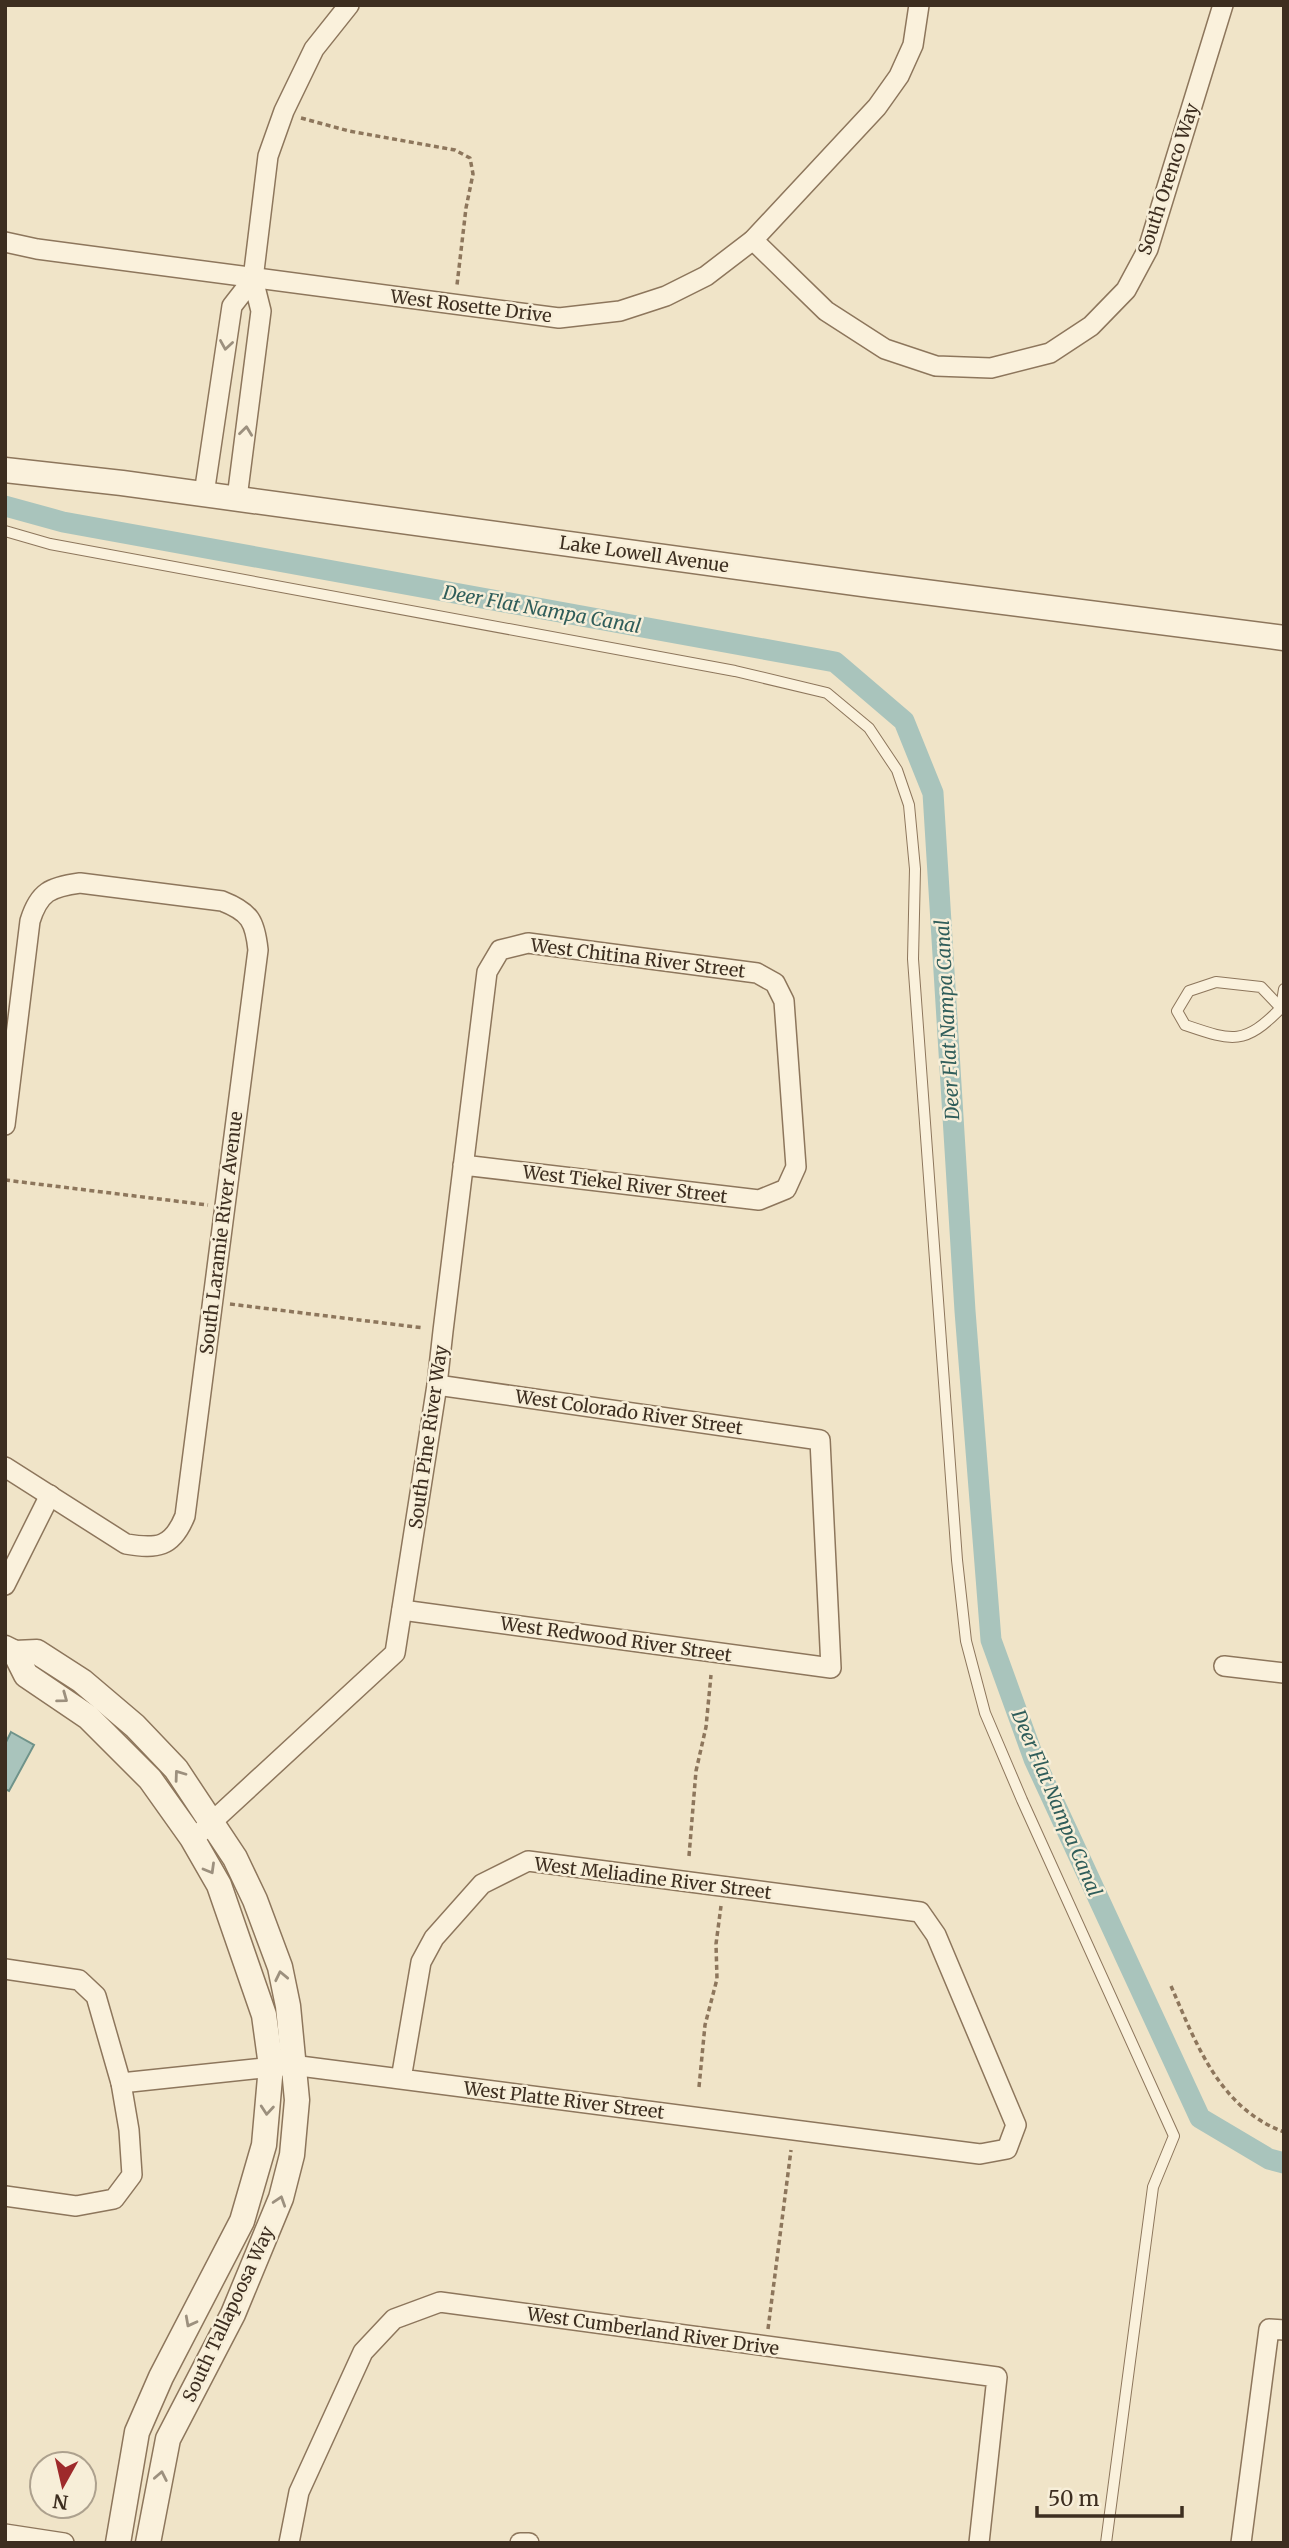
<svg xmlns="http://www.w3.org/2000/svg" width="1289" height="2548" font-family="Merriweather,serif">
<rect width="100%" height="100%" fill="#f0e4c8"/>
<!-- water -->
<polygon fill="#a9c4bc" stroke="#6f938a" stroke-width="2" points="11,1732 34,1745 9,1791 5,1789 5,1744"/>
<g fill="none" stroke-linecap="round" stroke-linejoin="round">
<!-- canal -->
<polyline stroke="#a9c4bc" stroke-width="21" points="5,506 63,522 835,662 904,721 933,793 965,1311 991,1640 1034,1759 1200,2118 1269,2159 1284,2163"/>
<defs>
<g id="service">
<polyline points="5,531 50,544 735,671 827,693 869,728 897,770 909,805 915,869 913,959 957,1560 966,1641 985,1713 1022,1800 1174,2136 1153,2187 1106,2543"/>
<path d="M1216,982L1261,987L1281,1008C1244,1046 1232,1041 1185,1025L1177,1011L1189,991Z"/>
<polyline points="1281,1008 1284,989"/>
</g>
<g id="minor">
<polyline points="753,240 826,311 885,349 936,366 991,368 1050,353 1091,326 1126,290 1148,249 1223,5"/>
<polyline points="5,242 37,249 559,318 620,311 666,296 706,276 753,240 877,107 899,76 913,45 919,5"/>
<polyline points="253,279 268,156 284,111 314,49 349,5"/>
<polyline points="204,494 232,306 253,279 261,311 237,498"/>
<path d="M5,1125L30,921C39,892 50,887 80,883L222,901C250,912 255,921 258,950L185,1516C172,1548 157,1549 126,1544L5,1467"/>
<polyline points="5,1585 50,1495"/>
<polyline points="402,1610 831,1668 820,1440 437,1385"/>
<polyline points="1224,1666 1284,1673"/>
<polyline points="201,1832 395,1653 437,1385 443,1331 487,972 500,950 528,943 757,973 775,983 784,1001 796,1167 786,1189 759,1200 463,1165"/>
<polyline points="5,1969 79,1980 96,1996 121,2083 129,2130 132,2175 114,2199 76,2206 5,2196"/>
<polyline points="121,2083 292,2065 980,2154 1007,2149 1016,2125 936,1935 920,1912 528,1861 482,1884 434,1938 421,1962 401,2079"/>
<polyline points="5,2534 64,2543"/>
<polyline points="289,2543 299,2492 363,2352 394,2319 440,2302 997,2377 979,2543"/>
<polyline points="520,2543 529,2543"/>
<polyline points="1241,2543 1269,2329 1284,2330"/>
</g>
<g id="tertiary">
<polyline points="5,470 122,483 870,585 1284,638"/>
<polyline points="5,1648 15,1653 37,1652 82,1681 135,1726 176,1769 235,1858 255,1900 280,1967 288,2006 297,2100 292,2155 281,2198 233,2314 168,2439 148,2543"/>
<polyline points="15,1653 26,1675 88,1717 150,1779 192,1838 219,1885 264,2015 271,2066 264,2145 242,2221 161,2377 137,2432 118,2543"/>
</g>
</defs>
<!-- service casing -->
<use href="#service" stroke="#8d765c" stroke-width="12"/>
<!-- minor casing -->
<use href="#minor" stroke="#8d765c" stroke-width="22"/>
<!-- tertiary casing -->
<use href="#tertiary" stroke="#8d765c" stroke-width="27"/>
<!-- path -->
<g stroke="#8d765c" stroke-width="3.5" stroke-dasharray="5 3.5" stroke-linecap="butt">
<polyline points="301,118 349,131 455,150 470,158 473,174 466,208 457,285"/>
<polyline points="5,1180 208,1205"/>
<polyline points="230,1304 424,1328"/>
<polyline points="689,1856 696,1771 706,1727 711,1675"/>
<path d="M1171,1986C1196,2043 1219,2108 1284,2132"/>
<polyline points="699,2087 705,2025 717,1979 716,1944 721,1906"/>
<polyline points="768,2329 791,2150"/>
</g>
<!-- service -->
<use href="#service" stroke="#faf1dc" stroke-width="10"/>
<!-- minor -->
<use href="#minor" stroke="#faf1dc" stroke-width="19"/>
<!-- tertiary -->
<use href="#tertiary" stroke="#faf1dc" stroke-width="24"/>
</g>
<!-- one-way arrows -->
<defs><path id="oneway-chevron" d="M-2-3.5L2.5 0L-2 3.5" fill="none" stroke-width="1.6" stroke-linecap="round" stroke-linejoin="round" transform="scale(1.75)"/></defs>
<g stroke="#9c907e">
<use href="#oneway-chevron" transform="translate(226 345) rotate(99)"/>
<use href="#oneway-chevron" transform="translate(246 431) rotate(-83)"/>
<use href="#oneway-chevron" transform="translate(63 1698) rotate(36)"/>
<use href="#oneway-chevron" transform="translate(179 1775) rotate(-126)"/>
<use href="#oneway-chevron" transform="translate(210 1869) rotate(60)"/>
<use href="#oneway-chevron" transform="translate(281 1976) rotate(-102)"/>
<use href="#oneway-chevron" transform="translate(267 2110) rotate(95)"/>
<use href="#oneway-chevron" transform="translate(280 2201) rotate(-72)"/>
<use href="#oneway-chevron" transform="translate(190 2322) rotate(118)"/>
<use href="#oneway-chevron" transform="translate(161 2476) rotate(-79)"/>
</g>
<g text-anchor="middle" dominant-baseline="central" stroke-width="5" stroke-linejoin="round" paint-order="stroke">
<!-- street labels -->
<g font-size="18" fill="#3d2e20" stroke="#f7eed8">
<text transform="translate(1168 179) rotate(-72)">South Orenco Way</text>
<text transform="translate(471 306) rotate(7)">West Rosette Drive</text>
<text transform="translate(644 554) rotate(8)">Lake Lowell Avenue</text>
<text transform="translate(638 958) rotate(7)">West Chitina River Street</text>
<text transform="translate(625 1184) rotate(7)">West Tiekel River Street</text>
<text transform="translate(221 1233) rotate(-83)">South Laramie River Avenue</text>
<text transform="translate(629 1412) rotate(8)">West Colorado River Street</text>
<text transform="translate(428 1437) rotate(-82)">South Pine River Way</text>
<text transform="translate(616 1639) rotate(8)">West Redwood River Street</text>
<text transform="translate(653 1878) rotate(7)">West Meliadine River Street</text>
<text transform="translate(564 2100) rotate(7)">West Platte River Street</text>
<text transform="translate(228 2314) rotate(-65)">South Tallapoosa Way</text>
<text transform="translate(653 2331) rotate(8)">West Cumberland River Drive</text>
</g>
<!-- water labels -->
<g font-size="19" font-style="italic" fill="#2f5d5a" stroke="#f7eed8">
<text transform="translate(542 609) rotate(10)">Deer Flat Nampa Canal</text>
<text transform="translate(947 1020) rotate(-93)">Deer Flat Nampa Canal</text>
<text transform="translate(1057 1803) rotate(67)">Deer Flat Nampa Canal</text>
</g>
</g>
<!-- border -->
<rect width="1289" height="2548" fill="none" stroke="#3d2e20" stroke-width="14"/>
<!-- north arrow -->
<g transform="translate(63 2485) rotate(188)"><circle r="33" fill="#f7eed8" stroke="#ada18e" stroke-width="2"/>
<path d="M0-5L12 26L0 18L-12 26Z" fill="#9e2a2b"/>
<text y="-10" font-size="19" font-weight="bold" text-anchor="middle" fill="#3d2e20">N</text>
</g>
<!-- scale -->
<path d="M1037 2506v10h145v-10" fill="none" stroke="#3d2e20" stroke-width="3.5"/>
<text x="1048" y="2506" font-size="21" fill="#3d2e20" stroke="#f7eed8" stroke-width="5" paint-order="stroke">50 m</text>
</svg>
